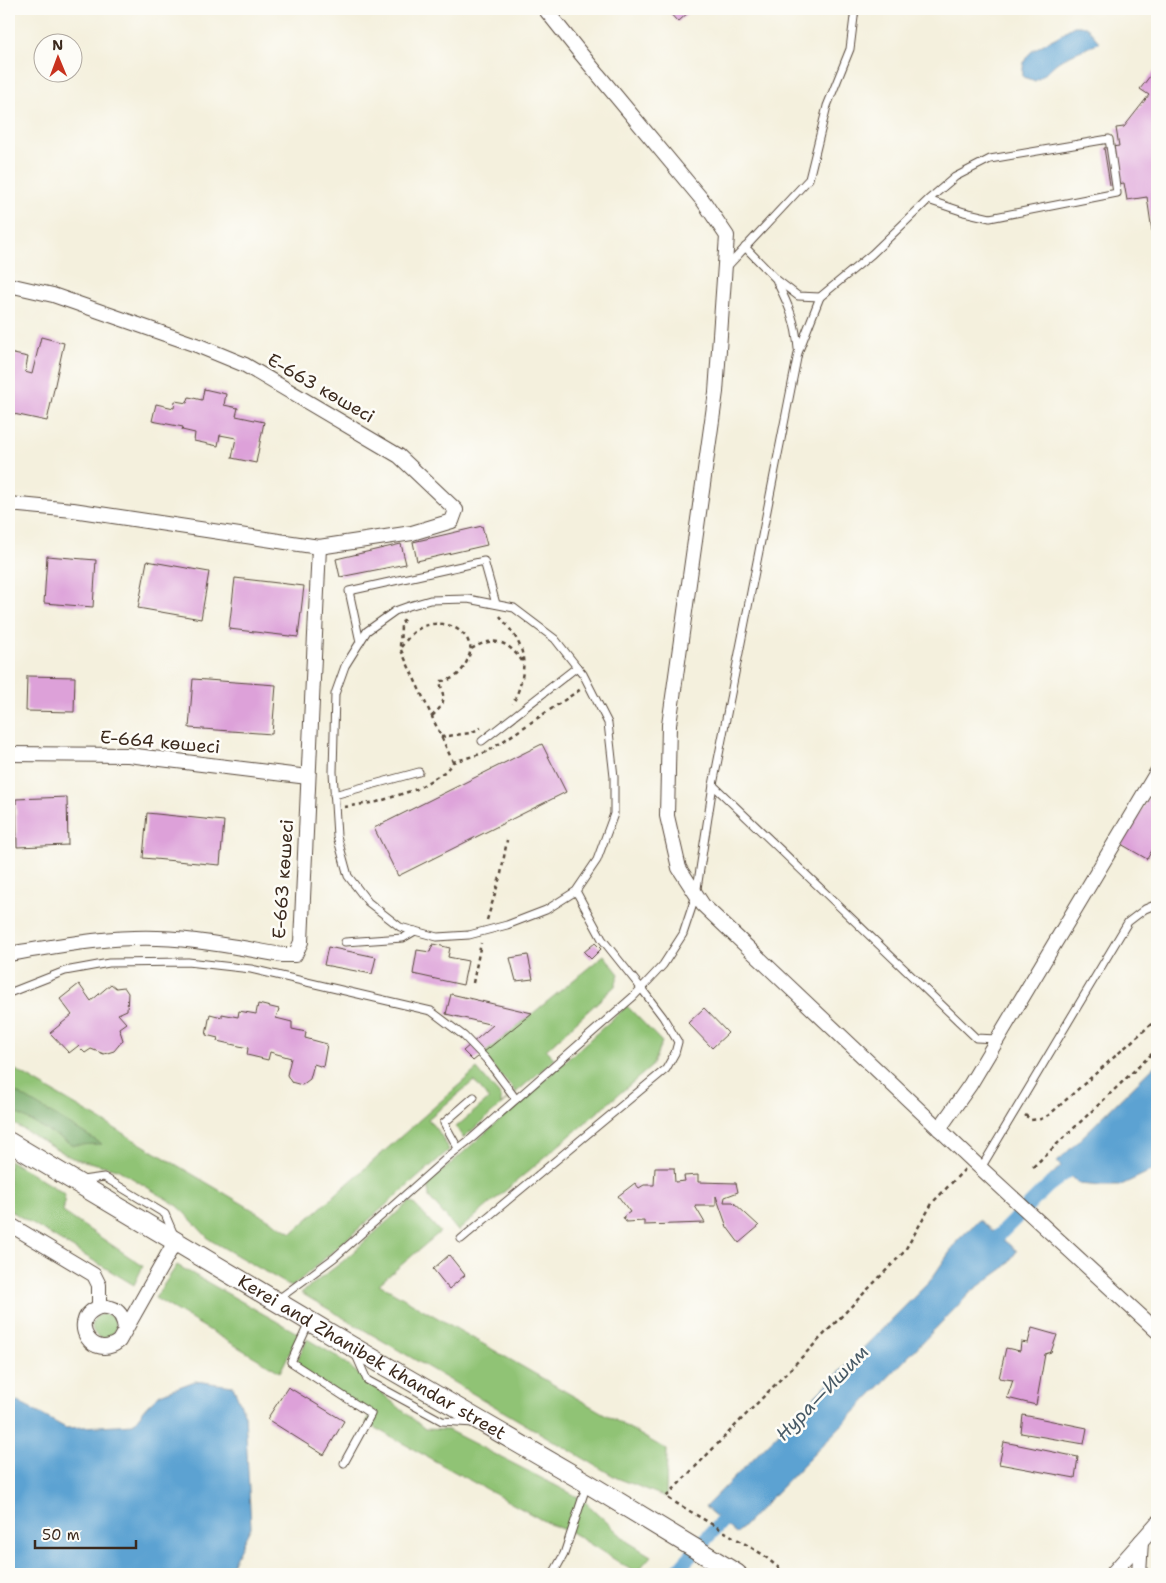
<svg xmlns="http://www.w3.org/2000/svg" width="1166" height="1583" font-family="'Shantell Sans',sans-serif">
<rect width="100%" height="100%" fill="#fdfcf7"/>
<filter id="ink" filterUnits="userSpaceOnUse"><feTurbulence type="fractalNoise" baseFrequency=".02" numOctaves="2"/><feDisplacementMap in="SourceGraphic" scale="10" xChannelSelector="R" yChannelSelector="G"/><feConvolveMatrix kernelMatrix="1 2 1 2 8 2 1 2 1" color-interpolation-filters="sRGB"/></filter>
<filter id="wash" filterUnits="userSpaceOnUse"><feTurbulence type="fractalNoise" baseFrequency=".0096" numOctaves="4" result="noise"/><feDisplacementMap in="SourceGraphic" scale="20" xChannelSelector="R" yChannelSelector="G"/><feGaussianBlur stdDeviation="1.12" result="paint"/><feColorMatrix in="noise" values="0 0 0 0 0 0 0 0 0 0 0 0 0 0 0 0 0 1.4 0 .05"/><feComposite in="paint" operator="in"/></filter>
<g filter="url(#wash)">
<rect width="100%" height="100%" fill="#f4f0dd"/>
<!-- green -->
<g fill="#90c375" stroke="#66764a">
<polygon points="604,955 619,974 615,986 546,1050 555,1059 463,1138 456,1127 489,1099 474,1081 428,1119 443,1138 449,1150 292,1287 210,1240 178,1206 117,1169 72,1158 9,1121 9,1066 292,1233 477,1069 501,1097 501,1105 516,1092 482,1055"/>
<polygon points="627,1006 662,1042 652,1066 458,1231 429,1197 428,1184"/>
<polygon points="9,1160 65,1194 63,1212 143,1266 134,1285 9,1210"/>
<polygon points="409,1202 414,1204 440,1232 379,1284 667,1450 666,1497 617,1478 301,1293 342,1262"/>
<polygon points="177,1265 299,1334 280,1372 155,1298"/>
<circle cx="104" cy="1326" r="12"/>
<polygon points="307,1339 338,1357 425,1429 448,1430 582,1499 628,1542 651,1556 636,1573 571,1532 551,1525 366,1423 371,1414 295,1365"/>
</g>
<!-- forest -->
<polygon fill="#74a966" stroke="#586a42" points="9,1088 102,1144 73,1145 9,1109"/>
<!-- water -->
<g fill="#5ca2d2" stroke="#4c6678">
<path d="M1074,26H1086L1099,42C1087,49 1074,52 1063,59C1051,65 1048,74 1035,81L1023,77C1021,54 1033,50 1051,40C1060,36 1066,30 1074,26Z"/>
<polygon points="1157,1063 1157,1168 1119,1186 1101,1186 1079,1184 1067,1172 1050,1189 1043,1183 1061,1166 1057,1162"/>
<polygon points="979,1220 1017,1251 1004,1268 972,1291 736,1534 705,1507 930,1281 958,1240"/>
<polygon points="195,1381 233,1386 245,1415 251,1527 227,1574 9,1574 9,1402 18,1402 66,1428 133,1424 147,1406 160,1394"/>
</g>
<g fill="none" stroke-linecap="round" stroke-linejoin="round">
<!-- canal -->
<g stroke="#5ca2d2" stroke-width="14">
<polyline points="986,1248 1047,1187 1067,1172"/>
<polyline points="674,1574 734,1508"/>
</g>
</g>
<g id="blocks">
<!-- building -->
<g fill="#dda1d9">
<polygon points="666,9 692,9 678,22"/>
<polygon points="1157,67 1157,230 1152,231 1147,197 1127,200 1124,183 1110,185 1104,148 1119,146 1116,128 1124,127 1149,95 1140,89"/>
<polygon points="41,337 64,343 47,421 9,413 9,353 28,357 25,372 32,374"/>
<polygon points="204,389 226,394 224,405 238,408 236,416 264,422 256,463 232,458 236,438 220,435 218,446 194,441 195,433 182,430 183,427 152,421 156,404 174,408 175,401 187,403 189,397 202,400"/>
<polygon points="482,526 487,545 417,561 413,542"/>
<polygon points="401,544 406,564 340,577 336,559"/>
<polygon points="47,556 96,560 93,607 44,603"/>
<polygon points="147,561 209,572 201,619 138,608"/>
<polygon points="235,578 304,586 298,637 229,629"/>
<polygon points="27,676 75,677 74,712 26,711"/>
<polygon points="193,679 276,685 272,734 189,728"/>
<polygon points="542,744 566,792 398,876 374,828"/>
<polygon points="1157,783 1157,842 1147,859 1121,844"/>
<polygon points="67,797 68,845 17,847 16,799"/>
<polygon points="147,813 224,821 220,865 143,858"/>
<polygon points="595,943 601,949 591,959 584,952"/>
<polygon points="433,944 450,948 448,957 468,961 463,985 413,974 417,950 430,952"/>
<polygon points="328,947 376,957 372,974 324,965"/>
<polygon points="528,955 533,979 516,981 510,958"/>
<polygon points="79,984 91,1001 111,984 116,988 124,987 128,993 127,1010 118,1014 126,1023 119,1028 123,1040 114,1051 104,1054 91,1049 85,1053 78,1046 69,1053 50,1033 72,1015 60,999"/>
<polygon points="451,994 532,1013 473,1061 463,1051 493,1025 446,1014"/>
<polygon points="258,1004 279,1009 276,1018 292,1022 292,1029 306,1032 305,1038 327,1044 323,1067 314,1064 310,1079 302,1085 291,1082 287,1075 291,1058 270,1052 268,1060 247,1055 248,1048 217,1041 218,1038 206,1035 210,1014 222,1017 222,1014 238,1017 239,1011 256,1014"/>
<polygon points="704,1008 728,1033 712,1048 688,1023"/>
<polygon points="655,1168 674,1168 675,1182 685,1181 684,1176 698,1175 698,1182 736,1183 738,1192 725,1197 724,1202 733,1202 759,1226 739,1243 727,1227 716,1196 716,1206 695,1206 705,1223 644,1225 644,1221 626,1222 623,1217 630,1212 618,1196 635,1183 639,1188 644,1185 654,1185"/>
<polygon points="449,1255 465,1275 449,1289 433,1269"/>
<polygon points="1032,1328 1057,1335 1051,1352 1045,1354 1036,1405 1007,1398 1013,1380 999,1378 1006,1348 1020,1351 1021,1342 1028,1343"/>
<polygon points="288,1387 344,1421 324,1455 267,1419"/>
<polygon points="1023,1415 1087,1428 1084,1444 1021,1433"/>
<polygon points="1004,1442 1078,1457 1075,1478 999,1464"/>
</g>
</g>
</g>
<g filter="url(#ink)">
<use href="#blocks" fill-opacity="0" stroke="#57483b" stroke-width="1"/>
<g fill="none" stroke-linecap="round" stroke-linejoin="round">
<defs>
<g id="service">
<polyline points="745,247 776,279 798,296 820,297 872,254 928,200 964,212 990,218 1117,193 1109,139 990,159 955,177 928,200"/>
<polyline points="726,268 809,179 827,106 850,49 855,9"/>
<path d="M777,282C789,306 796,322 798,349"/>
<polyline points="360,642 349,591 484,561 496,604"/>
<polyline points="482,741 577,667"/>
<polyline points="713,785 976,1038 997,1039"/>
<polyline points="334,795 419,772"/>
<polyline points="345,942 403,938 415,931"/>
<polyline points="9,993 65,971 109,963 188,962 251,969 431,1011 464,1036 486,1059 516,1099"/>
<polyline points="458,1148 444,1123 474,1097"/>
<polyline points="981,1168 1128,922 1145,909 1157,904"/>
<polyline points="82,1180 104,1177 165,1214 174,1235"/>
<polyline points="461,1239 666,1069 675,1053 678,1042 663,1017 641,988 602,939 576,891 597,860 614,814 614,777 608,723 583,674 577,667 555,639 514,608 468,599 430,600 409,606 395,611 367,631 345,666 335,694 333,772 337,836 348,876 368,902 400,927 437,937 469,935 507,925 546,910 576,891"/>
<polyline points="277,1300 334,1258 450,1155 472,1138 634,996 663,965 683,934 696,895 713,785 798,353 820,297"/>
<polyline points="309,1323 291,1362 371,1414 344,1463"/>
<polyline points="355,1353 367,1380 442,1421 474,1423"/>
<polyline points="553,1574 564,1554 587,1484"/>
</g>
<g id="minor">
<polyline points="545,9 581,54 704,202 727,236 716,392 669,725 667,816 679,868 703,905 973,1161 1157,1331"/>
<polyline points="9,285 53,295 199,346 245,365 399,456 456,510 452,521 412,533 319,547 73,510 9,504"/>
<polyline points="9,754 128,755 308,777"/>
<path d="M9,954C50,947 92,939 134,938C184,936 234,947 283,955H295L301,942L319,547"/>
<polyline points="939,1129 970,1085 1157,772"/>
<polyline points="9,1224 94,1275 99,1285 99,1307"/>
<path d="M125,1329C124,1320 121,1311 111,1308C105,1306 100,1306 95,1309C69,1322 93,1362 119,1341L176,1240"/>
<polyline points="1112,1574 1157,1523"/>
<polyline points="1139,1574 1141,1541"/>
</g>
<g id="secondary">
<path id="s1" d="M9,1142L351,1346L587,1483L737,1574"/>
</g>
</defs>
<!-- service casing -->
<use href="#service" stroke="#57483b" stroke-width="9"/>
<!-- minor casing -->
<use href="#minor" stroke="#57483b" stroke-width="16"/>
<!-- secondary casing -->
<use href="#secondary" stroke="#57483b" stroke-width="21"/>
<!-- path -->
<g stroke="#57483b" stroke-width="2.5" stroke-dasharray="4 4" stroke-linecap="butt">
<path d="M500,616C506,624 514,633 518,642C529,662 521,686 513,704"/>
<polyline points="404,619 401,625 400,648 453,762"/>
<path d="M401,647C405,642 409,636 414,632C428,620 452,621 464,635C468,638 469,644 471,649"/>
<path d="M432,716C447,702 444,700 440,681C459,681 467,665 471,649C493,636 507,640 522,661"/>
<polyline points="441,737 470,733 481,728"/>
<polyline points="344,807 377,802 417,789 446,771 453,762 487,752 581,689"/>
<polyline points="487,920 501,874 507,840"/>
<polyline points="473,983 481,943"/>
<polyline points="1025,1115 1031,1120 1041,1119 1049,1115 1157,1019"/>
<polyline points="1033,1167 1157,1049"/>
<polyline points="786,1574 762,1554 666,1497 904,1252 933,1202 965,1169"/>
</g>
<!-- service -->
<use href="#service" stroke="#fff" stroke-width="7"/>
<!-- minor -->
<use href="#minor" stroke="#fff" stroke-width="14"/>
<!-- secondary -->
<use href="#secondary" stroke="#fff" stroke-width="19"/>
</g>
</g>
<g text-anchor="middle" dominant-baseline="central" stroke-width="5" stroke-linejoin="round" paint-order="stroke">
<!-- street labels -->
<g font-size="18" fill="#3b2a1e" stroke="#fdfcf7">
<text transform="translate(321 388) rotate(30)">Е-663 көшесі</text>
<text transform="translate(160 742) rotate(5)">Е-664 көшесі</text>
<text transform="translate(283 879) rotate(-86)">Е-663 көшесі</text>
<text stroke="none"><textPath href="#s1" startOffset="422">Kerei and Zhanibek khandar street</textPath></text>
</g>
<!-- water labels -->
<g font-size="19" font-style="italic" fill="#485a66" stroke="#fdfcf7">
<text transform="translate(822 1393) rotate(-46)">Нура—Ишим</text>
</g>
</g>
<!-- margin -->
<rect width="1166" height="1583" fill="none" stroke="#fdfcf7" stroke-width="30"/>
<!-- north arrow -->
<g transform="translate(58 58) rotate(359)"><circle r="24" fill="#fdfcf7" stroke="#afa8a0"/>
<path d="M0-4L9 19L0 12L-9 19Z" fill="#c8321e"/>
<text y="-8" font-size="14" font-weight="bold" text-anchor="middle" fill="#3b2a1e">N</text>
</g>
<!-- scale -->
<path d="M35 1540v8h101v-8" fill="none" stroke="#3b2a1e" stroke-width="2.5"/>
<text x="42" y="1540" font-size="15" fill="#3b2a1e" stroke="#fdfcf7" stroke-width="4" paint-order="stroke">50 m</text>
</svg>
